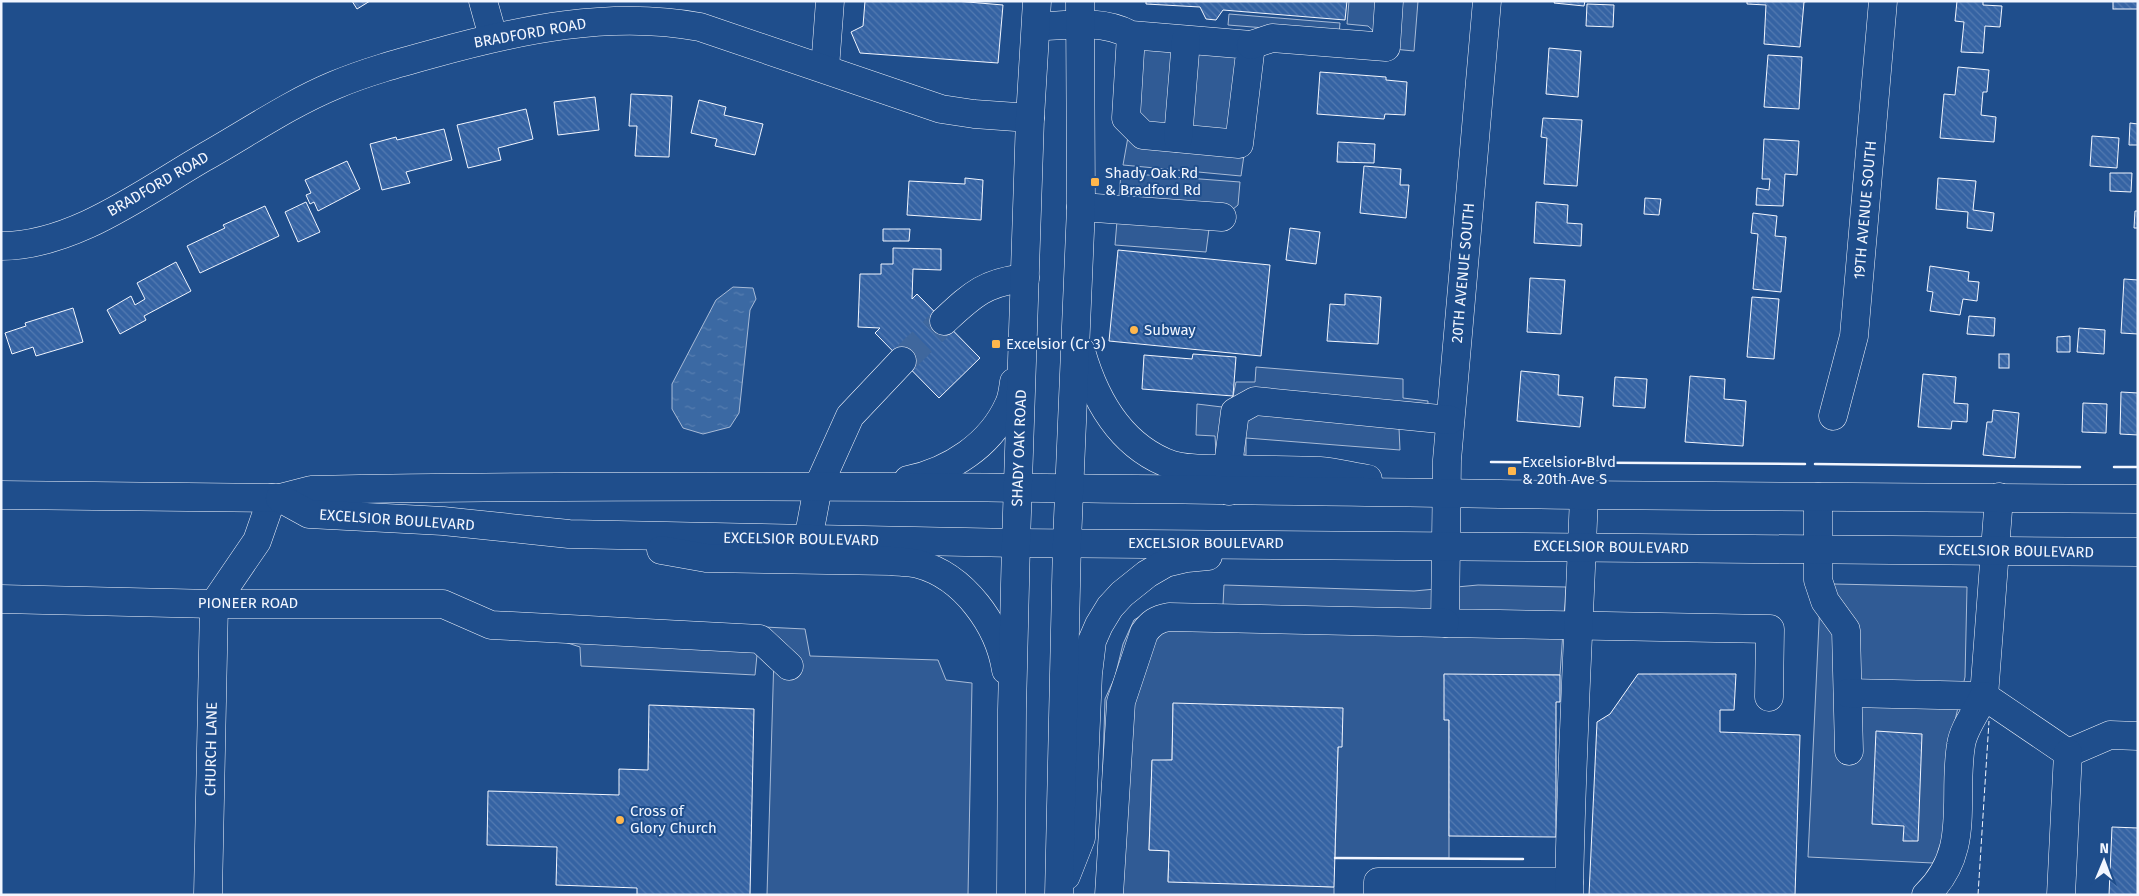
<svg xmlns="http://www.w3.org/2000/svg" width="2139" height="896" font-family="'Fira Sans',sans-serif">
<defs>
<pattern id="water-ripples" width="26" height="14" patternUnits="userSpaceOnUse" patternTransform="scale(1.25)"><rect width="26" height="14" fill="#3b69a3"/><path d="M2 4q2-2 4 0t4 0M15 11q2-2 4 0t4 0" fill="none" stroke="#587fb1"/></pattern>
<pattern id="building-back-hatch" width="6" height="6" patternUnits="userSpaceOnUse" patternTransform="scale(1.25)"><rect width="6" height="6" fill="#3563a3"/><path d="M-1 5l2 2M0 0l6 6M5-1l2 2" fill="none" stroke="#537ab1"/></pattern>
</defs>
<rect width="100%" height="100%" fill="#1f4e8c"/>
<!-- parking -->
<g fill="#305b95" stroke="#a8bbd7">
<polygon points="1349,1 1418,1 1414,51 1393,49 1368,26 1347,24"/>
<polygon points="1229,14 1340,23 1339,34 1228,25"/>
<polygon points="1136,48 1241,56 1244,155 1241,176 1123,165 1133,109"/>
<polygon points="1121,173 1240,182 1238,205 1209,229 1206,252 1115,245"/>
<polygon points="1256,367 1403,379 1403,398 1428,401 1426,431 1399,428 1400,450 1246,438 1246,455 1216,453 1215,436 1196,435 1197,404 1222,407 1233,396 1236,382 1255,382"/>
<polygon points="1834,584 1967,587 1965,677 1951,738 1946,833 1941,850 1933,863 1808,857 1820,601"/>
<polygon points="1224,585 1414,591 1478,585 1566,587 1560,675 1444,675 1449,720 1449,858 1335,858 1338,747 1173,704 1172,760 1152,761 1149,850 1169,851 1168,881 1334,887 1334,895 1099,895 1105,699 1115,677 1123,644 1134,620 1157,606 1223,605"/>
<polygon points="538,616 805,629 810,656 938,660 946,680 972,683 968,895 767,895 774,655 757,655 755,675 581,666 580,647 540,634"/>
</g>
<!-- water -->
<polygon fill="url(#water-ripples)" stroke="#a8bbd7" points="733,287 753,288 756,299 750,310 739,413 730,427 703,434 683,428 672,409 672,384 716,300"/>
<!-- building -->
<g fill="url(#building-back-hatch)" stroke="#f2f6ff">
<polygon points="352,1 370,1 357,9"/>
<polygon points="865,1 956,1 1003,5 998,63 860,53 851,32 863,26"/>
<polygon points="1146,1 1347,1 1345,20 1223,10 1216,20 1206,19 1200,7 1146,4"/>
<polygon points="1555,1 1585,1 1584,6 1554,3"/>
<polygon points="1747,1 1810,1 1804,2 1800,47 1764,44 1766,5 1747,4"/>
<polygon points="1957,1 1983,1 1983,5 2002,6 2000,27 1985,26 1983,53 1961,52 1964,22 1955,21"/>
<rect x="2113" y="1" width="25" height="8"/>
<polygon points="1587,4 1614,5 1613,27 1586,26"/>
<polygon points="1549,48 1581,51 1578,97 1546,94"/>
<polygon points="1768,55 1802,57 1799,109 1764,107"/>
<polygon points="1958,67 1989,70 1987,92 1983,92 1981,115 1996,117 1994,142 1940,138 1944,94 1955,95"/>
<polygon points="1320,72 1386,77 1386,80 1407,82 1405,115 1385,114 1384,119 1317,114"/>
<polygon points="631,94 672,96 669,157 635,156 637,126 629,126"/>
<polygon points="595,97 599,130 558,135 554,102"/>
<polygon points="699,100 726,107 724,115 763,124 755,155 715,146 717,139 691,133"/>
<polygon points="526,109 533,139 498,148 501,160 468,168 457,125"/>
<polygon points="1543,118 1582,120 1577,186 1544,184 1547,138 1541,137"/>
<polygon points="2130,123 2138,124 2138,145 2129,145"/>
<polygon points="444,129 452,160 406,172 410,183 382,190 370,144 396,137 397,140"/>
<polygon points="2092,136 2119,138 2117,168 2090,166"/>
<polygon points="1764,139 1799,141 1797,175 1785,174 1783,206 1756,205 1757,188 1769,190 1770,179 1762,179"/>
<polygon points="1338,142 1375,144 1374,163 1337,162"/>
<polygon points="347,161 360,189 318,211 314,202 310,204 306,195 311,193 305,180"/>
<polygon points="1364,166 1401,169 1400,185 1409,185 1406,218 1360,213"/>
<polygon points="2110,173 2132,173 2131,192 2110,191"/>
<polygon points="965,178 983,180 981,220 907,215 909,181 965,184"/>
<polygon points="1938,178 1976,181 1973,210 1994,213 1992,231 1967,228 1968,212 1936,209"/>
<polygon points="1645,198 1661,199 1659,215 1644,214"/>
<polygon points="306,202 320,232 298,242 285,212"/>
<polygon points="1536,202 1568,205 1567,223 1582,224 1581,246 1534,243"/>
<polygon points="265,206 279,236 200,273 187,246 225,228 223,225"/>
<polygon points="2135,211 2138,211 2138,228 2134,228"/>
<polygon points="1753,213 1777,216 1775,236 1786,237 1781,292 1753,289 1758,234 1751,233"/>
<polygon points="1290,228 1320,232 1316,264 1286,260"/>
<polygon points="883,229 910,229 909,241 883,241"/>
<polygon points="893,248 941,249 941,270 913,269 912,299 917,294 980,358 939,398 875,333 880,328 858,327 860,274 881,274 881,264 893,264"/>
<polygon points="1118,250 1270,265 1261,356 1109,341"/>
<polygon points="176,262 191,291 144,316 146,320 120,334 107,310 131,296 135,305 145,299 137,283"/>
<polygon points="1930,266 1969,272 1968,281 1979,282 1977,301 1963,299 1960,315 1930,311 1933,292 1927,291"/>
<polygon points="1530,278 1565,280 1561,334 1527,332"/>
<polygon points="2124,279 2138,280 2138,334 2121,333"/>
<polygon points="1345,294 1381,297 1378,344 1327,341 1330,304 1345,305"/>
<polygon points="1752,297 1779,299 1774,359 1747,357"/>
<polygon points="73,308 83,342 36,356 33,347 12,354 5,333 26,326 25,323"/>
<polygon points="1969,316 1995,318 1994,336 1967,334"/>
<polygon points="2079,328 2105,330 2104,354 2077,352"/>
<polygon points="2070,336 2070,352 2057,352 2057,337"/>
<polygon points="1193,354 1236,357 1233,396 1142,389 1144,355 1192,359"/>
<rect x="1999" y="354" width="10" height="14"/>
<polygon points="1521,371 1559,375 1558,395 1583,397 1580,427 1517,421"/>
<polygon points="1923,374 1956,377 1954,403 1968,404 1967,422 1952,421 1951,429 1918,427"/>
<polygon points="1690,376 1725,379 1724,399 1746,401 1743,446 1685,442"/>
<polygon points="1615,377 1647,379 1645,408 1613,406"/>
<polygon points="2121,392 2138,393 2138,435 2120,434"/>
<polygon points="2083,403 2107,404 2106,433 2082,432"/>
<polygon points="1993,410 2019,413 2015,458 1983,455 1987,422 1992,422"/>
<polygon points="1444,674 1560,675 1560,702 1556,702 1556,837 1449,836 1449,720 1444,720"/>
<polygon points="1638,674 1736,674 1734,710 1720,710 1720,732 1800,735 1795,895 1589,895 1597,722 1610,714"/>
<polygon points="1173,703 1343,708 1342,747 1338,747 1334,887 1168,882 1169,851 1149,850 1152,760 1172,760"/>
<polygon points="649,705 754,709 750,895 637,895 637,888 556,885 557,847 487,845 488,791 619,795 619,769 648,770"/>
<polygon points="1876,731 1922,734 1918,841 1903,841 1904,826 1872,824"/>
<polygon points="2112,827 2138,828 2138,895 2109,895"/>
</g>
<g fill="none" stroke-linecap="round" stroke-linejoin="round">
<!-- minor-tunnel -->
<polyline stroke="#3f679d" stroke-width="28" stroke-dasharray="28 14" stroke-linecap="butt" points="902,361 944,321"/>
<defs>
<g id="minor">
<polyline points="483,1 493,37"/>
<polyline points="1487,1 1447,460 1445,623 1770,629 1769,697"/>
<path d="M1036,27C1068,25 1102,19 1131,35L1251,45L1239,144L1143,135L1126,118L1131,35"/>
<polyline points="1251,45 1272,38 1386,47 1389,1"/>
<polyline points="825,68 830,1"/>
<polyline points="1178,138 1186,40"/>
<polyline points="1081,207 1222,217"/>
<path d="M1,246C73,246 143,193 203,158C246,134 289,104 335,85C366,72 399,63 432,54C518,30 611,10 700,27L941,109L974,114L1030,118"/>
<path d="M944,321C972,295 985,282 1025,278"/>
<polyline points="1833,416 1854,336 1883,1"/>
<polyline points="1229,491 1229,458 1235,412 1255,401 1450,420"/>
<polyline points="1818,497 1818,580 1825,601 1846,630 1849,751"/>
<polyline points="808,540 818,487 850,416 902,361"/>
<polyline points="1,599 214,604 443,604 491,625 760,639 789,666"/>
<polyline points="1848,693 1984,696 1999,497"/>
<polyline points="2068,753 2110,735 2138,736"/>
<polyline points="208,895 214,604 257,541 272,498"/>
<path d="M1109,895L1121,702L1144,633C1151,623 1157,619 1169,617L1445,623"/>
<polyline points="1378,895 1378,882 1569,882"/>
<path d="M1569,895C1571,761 1579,629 1584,495"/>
<path d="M1926,895C1972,851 1952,800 1961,745C1963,729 1977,711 1984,696L2068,753"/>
<polyline points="2061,895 2068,753"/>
</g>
<g id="major">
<path d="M1081,351C1095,400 1121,447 1172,465C1189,470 1210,469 1229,469C1259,470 1289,470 1320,471C1336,472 1353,477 1368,479"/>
<path d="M908,480C950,471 991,445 1009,404C1012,398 1013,389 1014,382"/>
<path d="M1,495L280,498L311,490C733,482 1156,489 1578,495C1764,498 1951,497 2138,499"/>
<polyline points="280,498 309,514 443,521 569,534 1016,543 2138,552"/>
<path d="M661,550L706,558L891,561C900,562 910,562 918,564C964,576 999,625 1006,670"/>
<polyline points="1066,876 1081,838 1088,674 1092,641 1099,625 1110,607 1122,594 1147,574 1166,563 1187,558 1208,556"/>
<polyline points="1011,895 1012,710 1016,543 1030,118 1037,1"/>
<polyline points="1059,895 1067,542 1081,207 1080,1"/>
</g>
</defs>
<!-- minor casing -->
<use href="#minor" stroke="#f2f6ff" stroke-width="29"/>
<!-- major casing -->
<use href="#major" stroke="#f2f6ff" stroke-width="29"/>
<!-- minor -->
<use href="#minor" stroke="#1f4e8c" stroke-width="28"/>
<!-- major -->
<use href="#major" stroke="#1f4e8c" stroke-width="28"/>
<!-- fence -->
<polyline stroke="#f2f6ff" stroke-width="1" stroke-dasharray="6 2.5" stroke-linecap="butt" points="1978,895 1989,721"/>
<!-- wall -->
<g stroke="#f2f6ff" stroke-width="2.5">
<polyline points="1491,462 1805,464"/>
<polyline points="1815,464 2080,467"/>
<polyline points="2114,467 2138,467"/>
<polyline points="1335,858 1523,859"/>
</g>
</g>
<!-- markers -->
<g fill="#ffb74d" stroke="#1f4e8c" stroke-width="2">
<rect x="1090" y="177" width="10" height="10" rx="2.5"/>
<circle cx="1134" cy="330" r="5"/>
<rect x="991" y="339" width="10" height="10" rx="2.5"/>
<rect x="1507" y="466" width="10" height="10" rx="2.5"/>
<circle cx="620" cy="820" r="5"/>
</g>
<g text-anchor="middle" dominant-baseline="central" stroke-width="4" stroke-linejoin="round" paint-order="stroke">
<!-- street labels -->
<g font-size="15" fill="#f2f6ff" stroke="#1f4e8c">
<text transform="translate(530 33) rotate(-10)">BRADFORD ROAD</text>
<text transform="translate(158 184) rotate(-30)">BRADFORD ROAD</text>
<text transform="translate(1865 210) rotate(-85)">19TH AVENUE SOUTH</text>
<text transform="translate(1463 273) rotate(-85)">20TH AVENUE SOUTH</text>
<text transform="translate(1019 448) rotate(-88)">SHADY OAK ROAD</text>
<text transform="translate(397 520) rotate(4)">EXCELSIOR BOULEVARD</text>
<text transform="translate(801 539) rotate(1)">EXCELSIOR BOULEVARD</text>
<text x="1206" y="543">EXCELSIOR BOULEVARD</text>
<text transform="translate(1611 547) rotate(1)">EXCELSIOR BOULEVARD</text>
<text transform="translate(2016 551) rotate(1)">EXCELSIOR BOULEVARD</text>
<text x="248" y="603">PIONEER ROAD</text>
<text transform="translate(211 749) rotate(-89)">CHURCH LANE</text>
</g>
<!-- poi labels -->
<g font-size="15" fill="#f2f6ff" stroke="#1f4e8c" text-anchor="start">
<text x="1105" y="173">Shady Oak Rd<tspan x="1105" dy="17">&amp; Bradford Rd</tspan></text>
<text x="1144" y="330">Subway</text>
<text x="1006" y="344">Excelsior (Cr 3)</text>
<text x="1522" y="462">Excelsior Blvd<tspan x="1522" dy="17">&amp; 20th Ave S</tspan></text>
<text x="630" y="811">Cross of<tspan x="630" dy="17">Glory Church</tspan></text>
</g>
</g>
<!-- border -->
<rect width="2139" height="896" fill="none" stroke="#f2f6ff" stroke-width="5"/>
<!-- north arrow -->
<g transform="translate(2104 861) rotate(1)" stroke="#1f4e8c" stroke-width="4" paint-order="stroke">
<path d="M0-4L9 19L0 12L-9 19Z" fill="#f2f6ff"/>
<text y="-8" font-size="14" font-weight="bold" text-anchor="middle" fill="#f2f6ff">N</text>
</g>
</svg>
